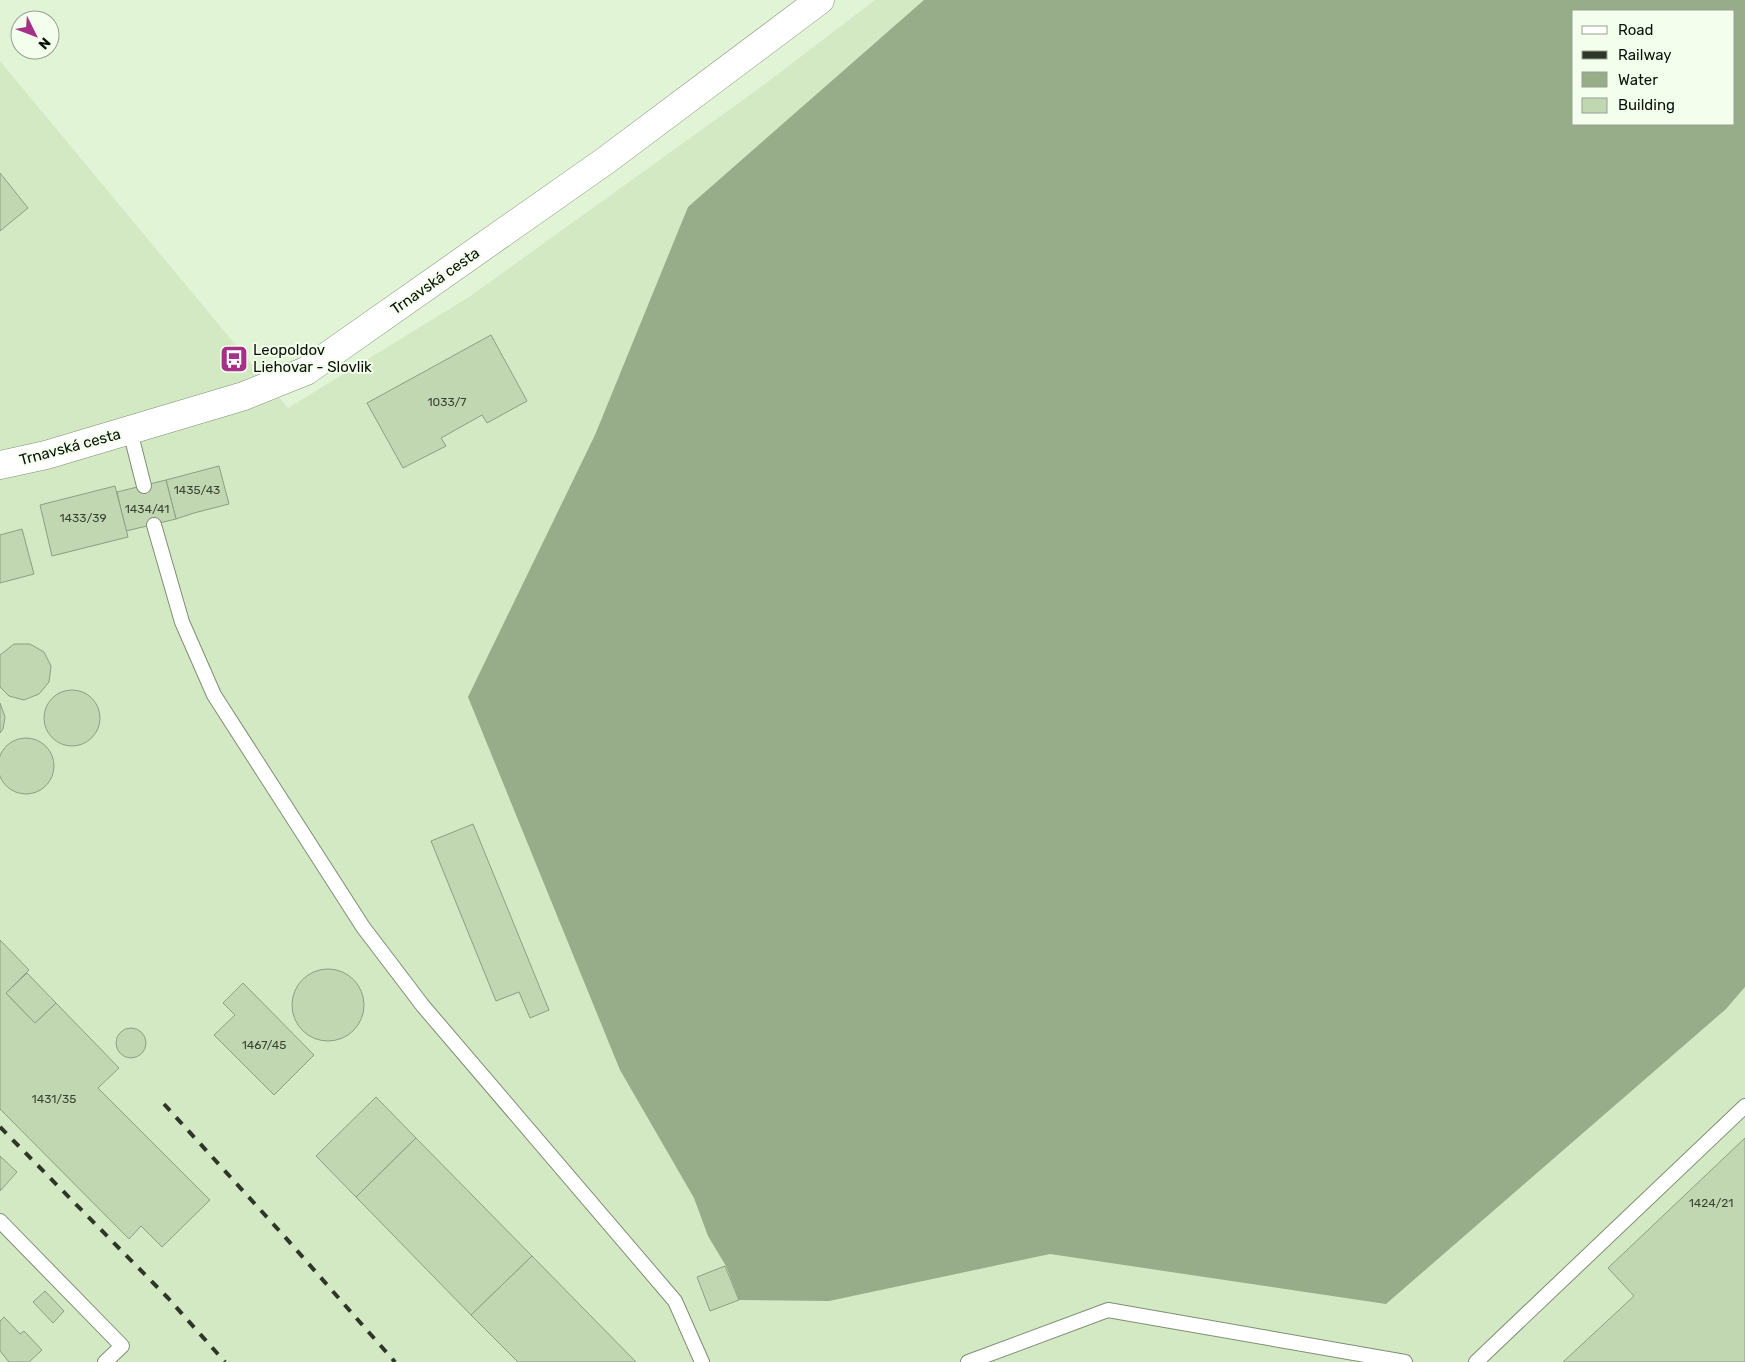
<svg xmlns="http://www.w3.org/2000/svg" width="1745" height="1362" font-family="Rubik,sans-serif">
<rect width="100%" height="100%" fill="#e2f4d6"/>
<!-- built -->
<path fill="#d3e9c4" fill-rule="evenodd" d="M875,0H1745V1362H0V61L288,408L469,297L761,87ZM1574,11H1734V124H1574Z"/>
<!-- water -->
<path fill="#97ac89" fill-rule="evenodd" d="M924,0H1745V987L1726,1009L1386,1304L1050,1254L829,1301L739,1300L726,1266L708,1236L694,1198L620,1070L468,697L595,435L688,207ZM1574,11H1734V124H1574Z"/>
<!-- building -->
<g fill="#c0d7b2" stroke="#8d9e82">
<polygon points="0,173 28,208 0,231"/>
<polygon points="491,335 527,401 487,423 482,415 441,438 446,446 403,468 367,403"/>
<polygon points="219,466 229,504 194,513 176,519 166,480"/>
<polygon points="166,480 176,519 126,531 117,492"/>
<polygon points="115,486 128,537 52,556 40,505"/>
<polygon points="22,529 34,574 0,583 0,535"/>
<polygon points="14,644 30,644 44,652 51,666 49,682 39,694 24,700 9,696 0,687 0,655"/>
<circle cx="72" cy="718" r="28"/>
<polygon points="0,703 5,717 3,729 0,733"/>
<circle cx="26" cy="766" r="28"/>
<polygon points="473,824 549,1010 530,1018 519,992 496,1001 431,841"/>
<polygon points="0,940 29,970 6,993 35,1023 56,1003 119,1068 98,1088 210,1200 162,1247 141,1226 129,1239 0,1109"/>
<circle cx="328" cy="1005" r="36"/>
<polygon points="27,973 56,1003 35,1023 6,993"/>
<polygon points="243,983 314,1055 274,1095 214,1035 235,1015 223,1003"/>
<circle cx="131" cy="1043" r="15"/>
<polygon points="376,1097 416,1138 356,1197 316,1156"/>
<polygon points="416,1138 532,1256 471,1315 356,1197"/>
<polygon points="1745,1138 1745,1362 1563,1362 1634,1296 1608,1268"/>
<polygon points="0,1156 17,1172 0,1191"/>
<polygon points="532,1256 636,1362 518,1362 471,1315"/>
<polygon points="725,1266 739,1300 710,1311 697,1277"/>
<polygon points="45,1291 64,1311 53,1323 33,1302"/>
<polygon points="4,1317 20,1334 24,1331 42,1350 29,1362 9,1362 0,1351 0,1321"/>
</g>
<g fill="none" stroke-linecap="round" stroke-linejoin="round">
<defs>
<g id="service">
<polyline points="130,431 144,486"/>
<polyline points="154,525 182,622 214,695 363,927 423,1006 675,1301 702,1362"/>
<polyline points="0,1221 122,1346 105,1362"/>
<polyline points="968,1362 1108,1310 1405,1362"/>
<polyline points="1476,1362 1745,1106"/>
</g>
<polyline id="minor" points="0,465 46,455 244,396 306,371 605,161 820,0"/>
</defs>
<!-- service casing -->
<use href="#service" stroke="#7e8f73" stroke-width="16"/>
<!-- minor casing -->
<use href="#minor" stroke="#7e8f73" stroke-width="29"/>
<!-- service -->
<use href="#service" stroke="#fff" stroke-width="14"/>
<!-- minor -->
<use href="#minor" stroke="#fff" stroke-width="28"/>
<!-- rail -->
<g stroke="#2e3629" stroke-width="4" stroke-dasharray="9 9" stroke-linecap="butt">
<polyline points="164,1104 285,1237 395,1362"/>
<polyline points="0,1127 168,1298 225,1362"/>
</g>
</g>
<!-- icons -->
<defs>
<symbol id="bus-square" viewBox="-11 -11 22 22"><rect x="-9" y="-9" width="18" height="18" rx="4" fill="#a63087" stroke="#f3ffec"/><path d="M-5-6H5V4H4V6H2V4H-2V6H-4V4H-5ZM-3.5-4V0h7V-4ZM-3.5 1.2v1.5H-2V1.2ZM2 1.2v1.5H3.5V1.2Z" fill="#fff"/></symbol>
</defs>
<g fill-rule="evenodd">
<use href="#bus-square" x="218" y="343" width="32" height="32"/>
</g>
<g text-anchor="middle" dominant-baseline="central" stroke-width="4" stroke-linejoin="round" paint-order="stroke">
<!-- number labels -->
<g font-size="12" fill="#394332">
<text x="447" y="402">1033/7</text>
<text x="197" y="490">1435/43</text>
<text x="147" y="509">1434/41</text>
<text x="83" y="518">1433/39</text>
<text x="264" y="1045">1467/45</text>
<text x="54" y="1099">1431/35</text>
<text x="1711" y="1203">1424/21</text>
</g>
<!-- street labels -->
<g font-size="15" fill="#0c1208" stroke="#f3ffec">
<text transform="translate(435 281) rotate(-35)">Trnavská cesta</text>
<text transform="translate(70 447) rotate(-15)">Trnavská cesta</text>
</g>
<!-- poi labels -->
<g font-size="15" fill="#0c1208" stroke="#f3ffec" text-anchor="start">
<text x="253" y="350">Leopoldov<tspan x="253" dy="17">Liehovar - Slovlik</tspan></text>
</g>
</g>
<!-- legend -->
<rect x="1572" y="10" width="162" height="115" fill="#f3ffec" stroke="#97a091"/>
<rect x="1582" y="26" width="25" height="8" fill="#ffffff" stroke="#97a091"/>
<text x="1618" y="35" font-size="15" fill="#0c1208">Road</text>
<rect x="1582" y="51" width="25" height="8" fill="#2e3629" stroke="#97a091"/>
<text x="1618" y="60" font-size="15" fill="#0c1208">Railway</text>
<rect x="1582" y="72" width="25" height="15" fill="#97ac89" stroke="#97a091"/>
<text x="1618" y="85" font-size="15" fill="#0c1208">Water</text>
<rect x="1582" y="98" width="25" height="15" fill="#c0d7b2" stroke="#97a091"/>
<text x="1618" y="110" font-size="15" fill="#0c1208">Building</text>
<!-- north arrow -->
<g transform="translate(35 35) rotate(132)"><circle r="24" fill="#f3ffec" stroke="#97a091"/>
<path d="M0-4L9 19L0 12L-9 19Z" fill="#a63087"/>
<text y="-8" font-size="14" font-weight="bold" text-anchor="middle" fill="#0c1208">N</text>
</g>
</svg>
